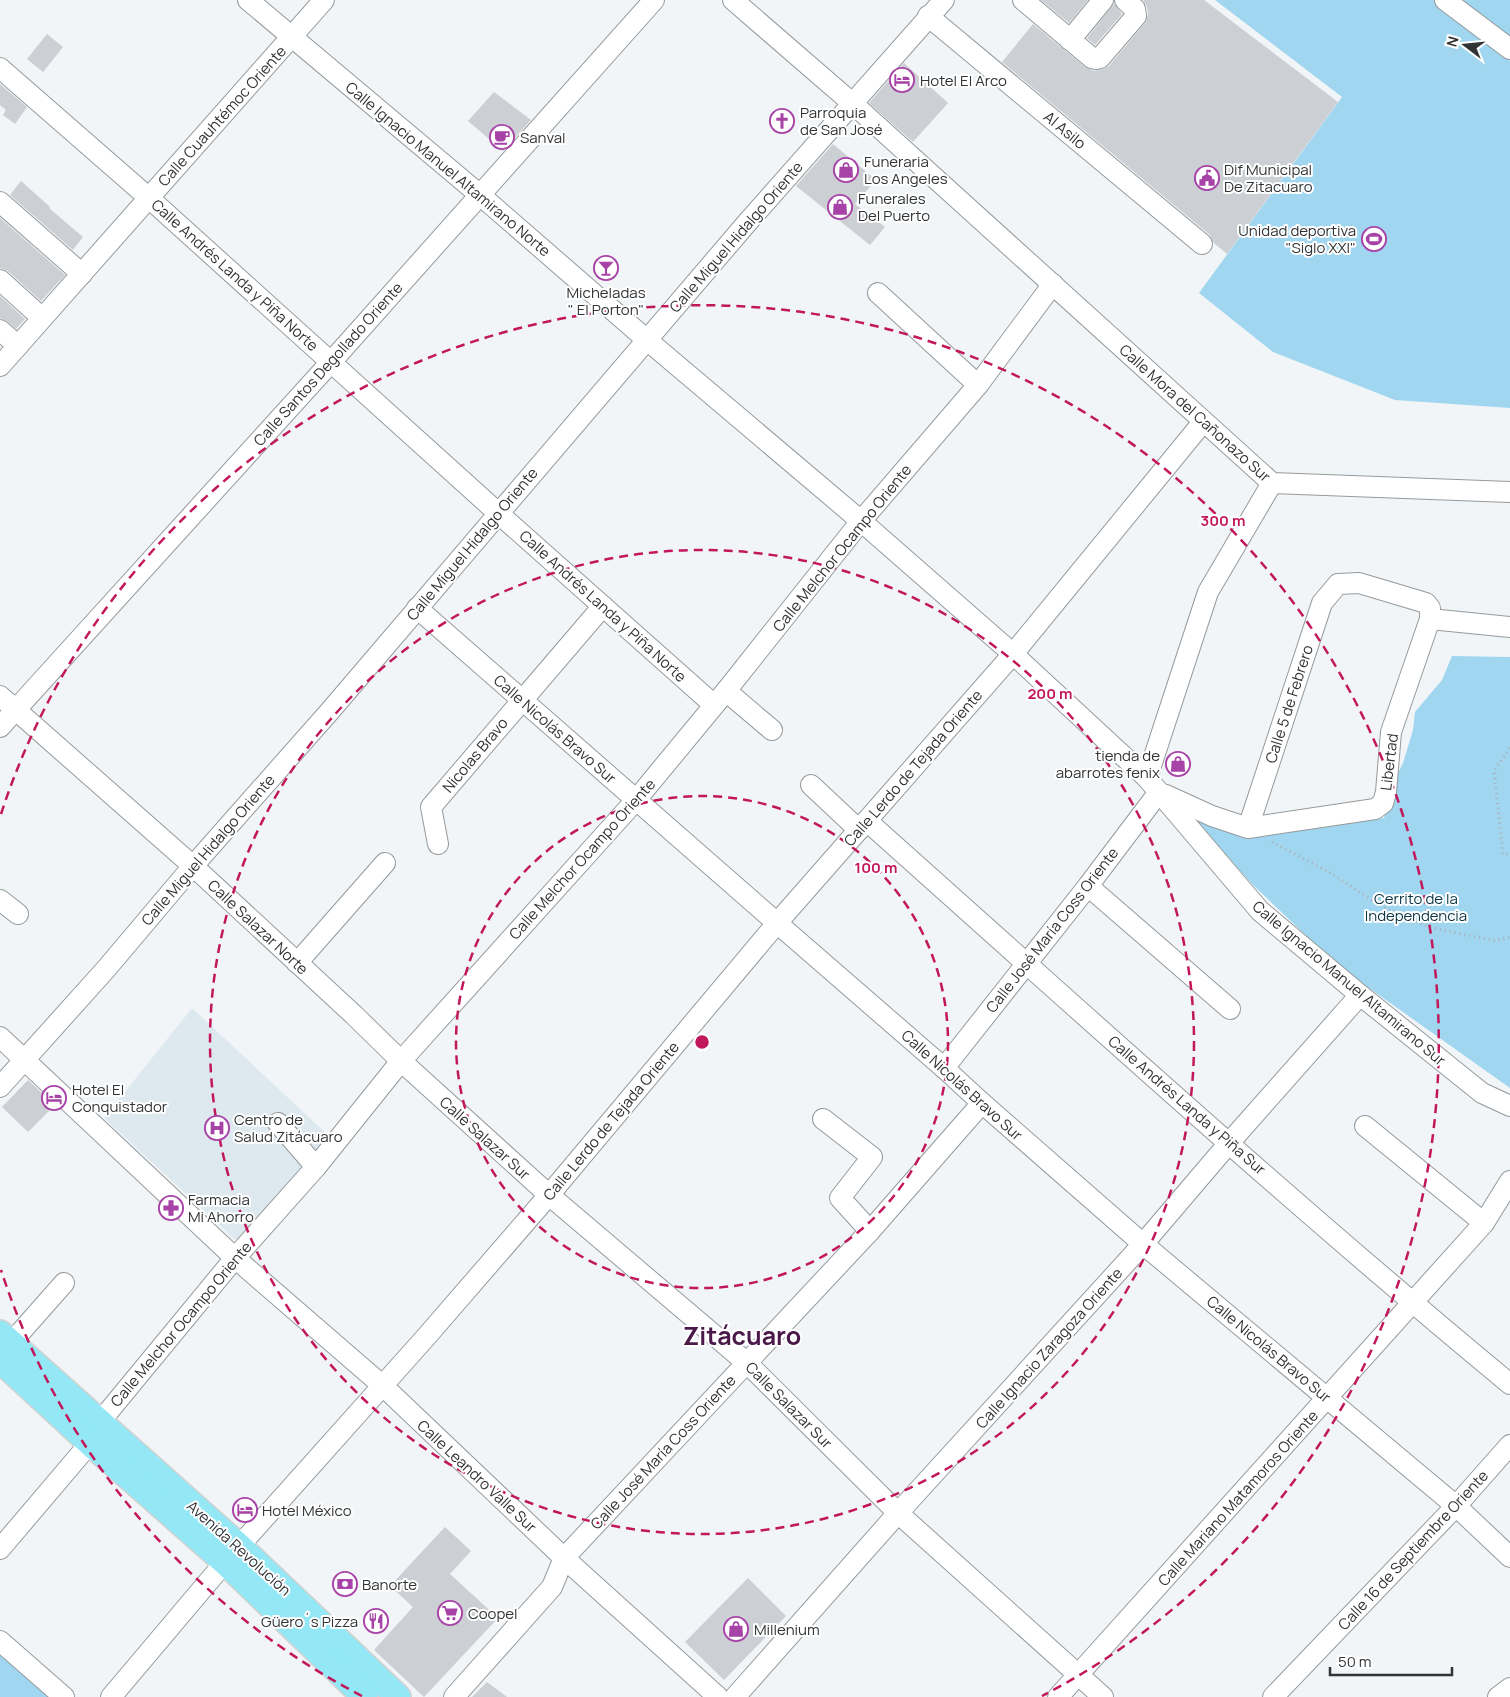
<svg xmlns="http://www.w3.org/2000/svg" width="1510" height="1697" font-family="Manrope,sans-serif">
<rect width="100%" height="100%" fill="#f1f5f7"/>
<!-- built -->
<polygon fill="#dde9ef" points="192,1008 330,1137 240,1244 104,1118"/>
<!-- green -->
<g fill="#a0d6f0">
<polygon points="1215,0 1510,0 1510,408 1395,400 1273,352 1199,293 1342,97"/>
<polygon points="1452,656 1510,657 1510,1088 1338,966 1253,885 1191,816 1248,828 1384,818 1398,773 1403,763 1413,730 1415,712 1442,680"/>
<polygon points="0,1650 54,1697 0,1697"/>
</g>
<!-- building -->
<g fill="#cccfd3">
<polygon points="1041,0 1088,0 1069,23"/>
<polygon points="1143,0 1204,0 1338,102 1227,254 1214,243 1210,235 1002,62 1033,24 1085,67 1094,71 1103,69 1109,66 1145,23 1148,14 1147,7"/>
<polygon points="1114,4 1122,14 1095,45 1087,38"/>
<polygon points="47,34 63,47 43,72 27,59"/>
<polygon points="904,63 948,103 913,142 869,103"/>
<polygon points="0,84 27,107 15,124 3,115 6,110 0,105"/>
<polygon points="494,92 531,120 503,151 468,121"/>
<polygon points="833,144 876,180 855,204 885,227 870,245 796,186"/>
<polygon points="21,181 50,207 49,208 83,237 73,250 10,195"/>
<polygon points="0,218 65,275 41,301 8,271 0,268"/>
<polygon points="0,296 25,319 16,329 7,321 0,318"/>
<polygon points="28,1080 55,1105 28,1132 2,1107"/>
<polygon points="445,1527 471,1551 450,1574 498,1618 424,1697 374,1650 413,1607 390,1586"/>
<polygon points="748,1578 786,1616 724,1680 685,1642"/>
<polygon points="487,1682 507,1697 472,1697"/>
</g>
<g fill="none" stroke-linecap="round" stroke-linejoin="round">
<defs>
<g id="minor">
<polyline points="248,0 480,195 647,340 861,521 1013,654 1147,778 1260,911 1360,995 1482,1093 1510,1106"/>
<polyline points="733,0 852,103 1272,483 1510,492"/>
<polyline points="1023,0 1092,58 1096,59 1100,58 1136,16 1135,9 1125,0"/>
<polyline points="1445,0 1510,49"/>
<polyline points="928,16 1202,244"/>
<polyline points="1070,40 1103,0"/>
<polyline points="0,68 149,198 498,513 714,705"/>
<polyline points="0,202 82,274"/>
<polyline points="0,280 42,318"/>
<polyline points="878,293 978,385"/>
<polyline points="0,330 18,346"/>
<polyline points="0,366 324,0"/>
<polyline points="417,608 777,923 944,1068 982,1103 1143,1244 1456,1506 1510,1557"/>
<polyline points="1430,619 1510,627"/>
<polyline points="726,691 772,730"/>
<polyline points="0,696 193,866 354,1015 401,1061 549,1195 747,1363 898,1513 1103,1697"/>
<polyline points="0,727 331,362 654,0"/>
<polyline points="1147,778 1208,592 1272,483"/>
<polyline points="811,785 859,830"/>
<polyline points="1166,795 1212,816 1248,828 1375,809 1383,803 1386,792 1391,732 1430,619 1430,608 1426,603 1359,583 1338,584 1322,603 1248,828"/>
<path d="M867,821C1080,1011 1291,1203 1510,1384"/>
<polyline points="438,844 431,807 603,606"/>
<polyline points="1088,886 1230,1009"/>
<polyline points="0,900 18,914"/>
<polyline points="297,963 385,863"/>
<polyline points="0,1037 235,1258 383,1386 564,1558 718,1697"/>
<polyline points="944,1068 1088,886 1159,792"/>
<polyline points="0,1087 106,969 193,866 330,711 746,224 944,0"/>
<polyline points="823,1119 872,1157 840,1198 870,1231"/>
<polyline points="278,1123 316,1167"/>
<polyline points="1365,1126 1484,1223"/>
<polyline points="11,1343 64,1283"/>
<polyline points="0,1549 90,1443 99,1423 235,1258 316,1167 401,1061 636,800 726,691 861,521 978,385 1053,284"/>
<polyline points="0,1641 64,1697"/>
<polyline points="111,1697 225,1562 426,1337 549,1195 777,923 1013,654 1203,422"/>
<polyline points="454,1697 552,1587 564,1558 870,1231 982,1103"/>
<polyline points="735,1697 898,1513 1143,1244 1229,1143 1360,995"/>
<polyline points="1058,1697 1484,1223 1510,1181"/>
<polyline points="1273,1697 1456,1506 1510,1445"/>
<polyline points="1498,1697 1510,1688"/>
</g>
<g id="major">
<polyline points="0,1333 240,1547 398,1697"/>
<polyline points="0,1360 90,1443 225,1562 365,1697"/>
</g>
</defs>
<!-- minor casing -->
<use href="#minor" stroke="#969a9c" stroke-width="22"/>
<!-- major casing -->
<use href="#major" stroke="#d2d2d2" stroke-width="28"/>
<!-- path -->
<g stroke="#abaeb0" stroke-width="3" stroke-dasharray="1 4" stroke-linecap="butt">
<polyline points="1510,748 1494,771 1503,854 1510,854"/>
<polyline points="1272,842 1329,872 1381,906 1430,927 1495,941 1510,937"/>
</g>
<!-- minor -->
<use href="#minor" stroke="#fff" stroke-width="20"/>
<!-- major -->
<use href="#major" stroke="#94e8f5" stroke-width="25"/>
</g>
<!-- distance rings -->
<g fill="none" stroke="#c2185b" stroke-width="2.5" stroke-dasharray="9 6">
<circle cx="702" cy="1042" r="246"/>
<circle cx="702" cy="1042" r="492"/>
<path d="M362 1696A737 737 0 0 1 1 1270M1 814A737 737 0 1 1 1042 1696"/>
</g>
<!-- icons -->
<defs>
<symbol id="hotel-ring" viewBox="-11 -11 22 22"><circle r="9.5" fill="#fff" stroke="#a742a7" stroke-width="1.5"/><path d="M-6-4.5h1.5V1H6V5H4.5V3h-9V5H-6ZM-4 0a1.8 1.8 0 1 1 3.6 0ZM.5 0V-2.5h3Q6-2.5 6 0Z" fill="#a742a7"/></symbol>
<symbol id="church-ring" viewBox="-11 -11 22 22"><circle r="9.5" fill="#fff" stroke="#a742a7" stroke-width="1.5"/><path d="M-1.2-6h2.4v3.5h3.3v2.4h-3.3V6h-2.4V-.1h-3.3v-2.4h3.3Z" fill="#a742a7"/></symbol>
<symbol id="cafe-ring" viewBox="-11 -11 22 22"><circle r="9.5" fill="#fff" stroke="#a742a7" stroke-width="1.5"/><path d="M-5.5-4.5H6V0H3Q3 3.5 0 3.5H-2.5Q-5.5 3.5-5.5 0ZM3-3.2v2h1.7v-2ZM-6 4.5H4V6H-6Z" fill="#a742a7"/></symbol>
<symbol id="shop-ring" viewBox="-11 -11 22 22"><circle r="9.5" fill="#fff" stroke="#a742a7" stroke-width="1.5"/><path d="M-5-2.5h2.3a2.7 3.5 0 0 1 5.4 0H5L5.5 6h-11ZM-1.5-2.5h3a1.5 2.3 0 0 0-3 0Z" fill="#a742a7"/></symbol>
<symbol id="civic-ring" viewBox="-11 -11 22 22"><circle r="9.5" fill="#fff" stroke="#a742a7" stroke-width="1.5"/><path d="M-.6-6.5H3V-4.5H.6V-3L4-1V1h2V6H-6V1h2V-1L-.6-3ZM-1.2 2.5V6h2.4V2.5Z" fill="#a742a7"/></symbol>
<symbol id="stadium-ring" viewBox="-11 -11 22 22"><circle r="9.5" fill="#fff" stroke="#a742a7" stroke-width="1.5"/><path d="M0-5a6.5 5 0 1 0 0 10a6.5 5 0 1 0 0-10ZM-3.5-1.8h7v3.6h-7Z" fill="#a742a7"/></symbol>
<symbol id="bar-ring" viewBox="-11 -11 22 22"><circle r="9.5" fill="#fff" stroke="#a742a7" stroke-width="1.5"/><path d="M-6-5H6L.8 .8V4.5H3.5V6h-7V4.5H-.8V.8Z" fill="#a742a7"/></symbol>
<symbol id="hospital-ring" viewBox="-11 -11 22 22"><circle r="9.5" fill="#fff" stroke="#a742a7" stroke-width="1.5"/><path d="M-5-5h3v3.5h4V-5h3V5h-3V1.5h-4V5h-3Z" fill="#a742a7"/></symbol>
<symbol id="pharmacy-ring" viewBox="-11 -11 22 22"><circle r="9.5" fill="#fff" stroke="#a742a7" stroke-width="1.5"/><path d="M-2-6h4v4h4v4h-4v4h-4v-4h-4v-4h4Z" fill="#a742a7"/></symbol>
<symbol id="bank-ring" viewBox="-11 -11 22 22"><circle r="9.5" fill="#fff" stroke="#a742a7" stroke-width="1.5"/><path d="M-6-4H6V4H-6ZM0-2.3a2.3 2.3 0 1 0 0 4.6a2.3 2.3 0 1 0 0-4.6Z" fill="#a742a7"/></symbol>
<symbol id="supermarket-ring" viewBox="-11 -11 22 22"><circle r="9.5" fill="#fff" stroke="#a742a7" stroke-width="1.5"/><path d="M-6-5.5h2.5l.6 2H6L4.5 2H-2.5L-4.4-4H-6ZM-1.5 3.2a1.3 1.3 0 1 0 .1 0ZM3 3.2a1.3 1.3 0 1 0 .1 0Z" fill="#a742a7"/></symbol>
<symbol id="restaurant-ring" viewBox="-11 -11 22 22"><circle r="9.5" fill="#fff" stroke="#a742a7" stroke-width="1.5"/><path d="M-5-6h1v4h1v-4h1v4h1v-4h1v5L-1.5 .5V6h-2V.5L-5-1ZM5-6V6H3V1.5H1.5Q1.5-4 5-6Z" fill="#a742a7"/></symbol>
</defs>
<g fill-rule="evenodd">
<use href="#hotel-ring" x="888" y="66" width="28" height="28"/>
<use href="#church-ring" x="768" y="107" width="28" height="28"/>
<use href="#cafe-ring" x="488" y="123" width="28" height="28"/>
<use href="#shop-ring" x="832" y="156" width="28" height="28"/>
<use href="#civic-ring" x="1193" y="164" width="28" height="28"/>
<use href="#shop-ring" x="826" y="193" width="28" height="28"/>
<use href="#stadium-ring" x="1360" y="225" width="28" height="28"/>
<use href="#bar-ring" x="592" y="254" width="28" height="28"/>
<use href="#shop-ring" x="1164" y="750" width="28" height="28"/>
<use href="#hotel-ring" x="40" y="1084" width="28" height="28"/>
<use href="#hospital-ring" x="203" y="1114" width="28" height="28"/>
<use href="#pharmacy-ring" x="157" y="1194" width="28" height="28"/>
<use href="#hotel-ring" x="231" y="1496" width="28" height="28"/>
<use href="#bank-ring" x="331" y="1570" width="28" height="28"/>
<use href="#supermarket-ring" x="436" y="1599" width="28" height="28"/>
<use href="#restaurant-ring" x="362" y="1607" width="28" height="28"/>
<use href="#shop-ring" x="722" y="1615" width="28" height="28"/>
</g>
<g text-anchor="middle" dominant-baseline="central" stroke-width="4" stroke-linejoin="round" paint-order="stroke">
<!-- poi labels -->
<g font-size="15" fill="#313334" stroke="#fff" text-anchor="start">
<text x="920" y="80">Hotel El Arco</text>
<text x="800" y="112">Parroquia<tspan x="800" dy="17">de San José</tspan></text>
<text x="520" y="137">Sanval</text>
<text x="864" y="161">Funeraria<tspan x="864" dy="17">Los Angeles</tspan></text>
<text x="1224" y="169">Dif Municipal<tspan x="1224" dy="17">De Zitacuaro</tspan></text>
<text x="858" y="198">Funerales<tspan x="858" dy="17">Del Puerto</tspan></text>
<text x="1356" y="230" text-anchor="end">Unidad deportiva<tspan x="1356" dy="17">"Siglo XXI"</tspan></text>
<text x="606" y="292" text-anchor="middle">Micheladas<tspan x="606" dy="17">" El Porton"</tspan></text>
<text x="1160" y="755" text-anchor="end">tienda de<tspan x="1160" dy="17">abarrotes fenix</tspan></text>
<text x="72" y="1089">Hotel El<tspan x="72" dy="17">Conquistador</tspan></text>
<text x="234" y="1119">Centro de<tspan x="234" dy="17">Salud Zitácuaro</tspan></text>
<text x="188" y="1199">Farmacia<tspan x="188" dy="17">Mi Ahorro</tspan></text>
<text x="262" y="1510">Hotel México</text>
<text x="362" y="1584">Banorte</text>
<text x="468" y="1613">Coopel</text>
<text x="358" y="1621" text-anchor="end">Güero´s Pizza</text>
<text x="754" y="1629">Millenium</text>
</g>
<!-- street labels -->
<g font-size="15" fill="#313334" stroke="#fff">
<text transform="translate(222 116) rotate(-48)">Calle Cuauhtémoc Oriente</text>
<text transform="translate(1065 130) rotate(40)">Al Asilo</text>
<text transform="translate(448 169) rotate(40)">Calle Ignacio Manuel Altamirano Norte</text>
<text transform="translate(736 237) rotate(-49)">Calle Miguel Hidalgo Oriente</text>
<text transform="translate(235 275) rotate(42)">Calle Andrés Landa y Piña Norte</text>
<text transform="translate(328 364) rotate(-48)">Calle Santos Degollado Oriente</text>
<text transform="translate(1195 413) rotate(42)">Calle Mora del Cañonazo Sur</text>
<text transform="translate(472 544) rotate(-50)">Calle Miguel Hidalgo Oriente</text>
<text transform="translate(842 548) rotate(-51)">Calle Melchor Ocampo Oriente</text>
<text transform="translate(603 606) rotate(42)">Calle Andrés Landa y Piña Norte</text>
<text transform="translate(1289 704) rotate(-72)">Calle 5 de Febrero</text>
<text transform="translate(555 729) rotate(41)">Calle Nicolás Bravo Sur</text>
<text transform="translate(475 755) rotate(-50)">Nicolas Bravo</text>
<text transform="translate(1389 762) rotate(-83)">Libertad</text>
<text transform="translate(913 768) rotate(-49)">Calle Lerdo de Tejada Oriente</text>
<text transform="translate(208 850) rotate(-49)">Calle Miguel Hidalgo Oriente</text>
<text transform="translate(582 859) rotate(-48)">Calle Melchor Ocampo Oriente</text>
<text transform="translate(258 927) rotate(43)">Calle Salazar Norte</text>
<text transform="translate(1052 930) rotate(-52)">Calle José María Coss Oriente</text>
<text transform="translate(1349 983) rotate(40)">Calle Ignacio Manuel Altamirano Sur</text>
<text transform="translate(962 1085) rotate(42)">Calle Nicolás Bravo Sur</text>
<text transform="translate(1187 1105) rotate(41)">Calle Andrés Landa y Piña Sur</text>
<text transform="translate(611 1121) rotate(-50)">Calle Lerdo de Tejada Oriente</text>
<text transform="translate(485 1138) rotate(42)">Calle Salazar Sur</text>
<text transform="translate(181 1324) rotate(-50)">Calle Melchor Ocampo Oriente</text>
<text transform="translate(1049 1348) rotate(-48)">Calle Ignacio Zaragoza Oriente</text>
<text transform="translate(1269 1349) rotate(40)">Calle Nicolás Bravo Sur</text>
<text transform="translate(789 1405) rotate(45)">Calle Salazar Sur</text>
<text transform="translate(663 1452) rotate(-47)">Calle José María Coss Oriente</text>
<text transform="translate(477 1476) rotate(43)">Calle Leandro Valle Sur</text>
<text transform="translate(1238 1498) rotate(-48)">Calle Mariano Matamoros Oriente</text>
<text transform="translate(239 1548) rotate(42)">Avenida Revolución</text>
<text transform="translate(1413 1550) rotate(-47)">Calle 16 de Septiembre Oriente</text>
</g>
<!-- park labels -->
<g font-size="15" fill="#0c3545" stroke="#fff">
<text x="1416" y="898">Cerrito de la<tspan x="1416" dy="17">Independencia</tspan></text>
</g>
<!-- town labels -->
<g font-size="25" font-weight="bold" fill="#4a194a" stroke="#fff">
<text x="742" y="1335">Zitácuaro</text>
</g>
</g>
<circle cx="702" cy="1042" r="8" fill="#c2185b" stroke="#fff" stroke-width="2.5"/>
<g font-size="15" text-anchor="middle" font-weight="bold" fill="#c2185b" stroke="#fff" stroke-width="4" stroke-linejoin="round" paint-order="stroke">
<text x="1223" y="526">300 m</text>
<text x="1050" y="699">200 m</text>
<text x="876" y="873">100 m</text>
</g>
<!-- north arrow -->
<g transform="translate(1465 45) rotate(286)" stroke="#ffffff" stroke-width="4" paint-order="stroke">
<path d="M0-4L9 19L0 12L-9 19Z" fill="#313334"/>
<text y="-8" font-size="14" font-weight="bold" text-anchor="middle" fill="#313334">N</text>
</g>
<!-- scale -->
<path d="M1330 1667v8h122v-8" fill="none" stroke="#313334" stroke-width="2.5"/>
<text x="1338" y="1667" font-size="15" fill="#313334" stroke="#ffffff" stroke-width="4" paint-order="stroke">50 m</text>
</svg>
